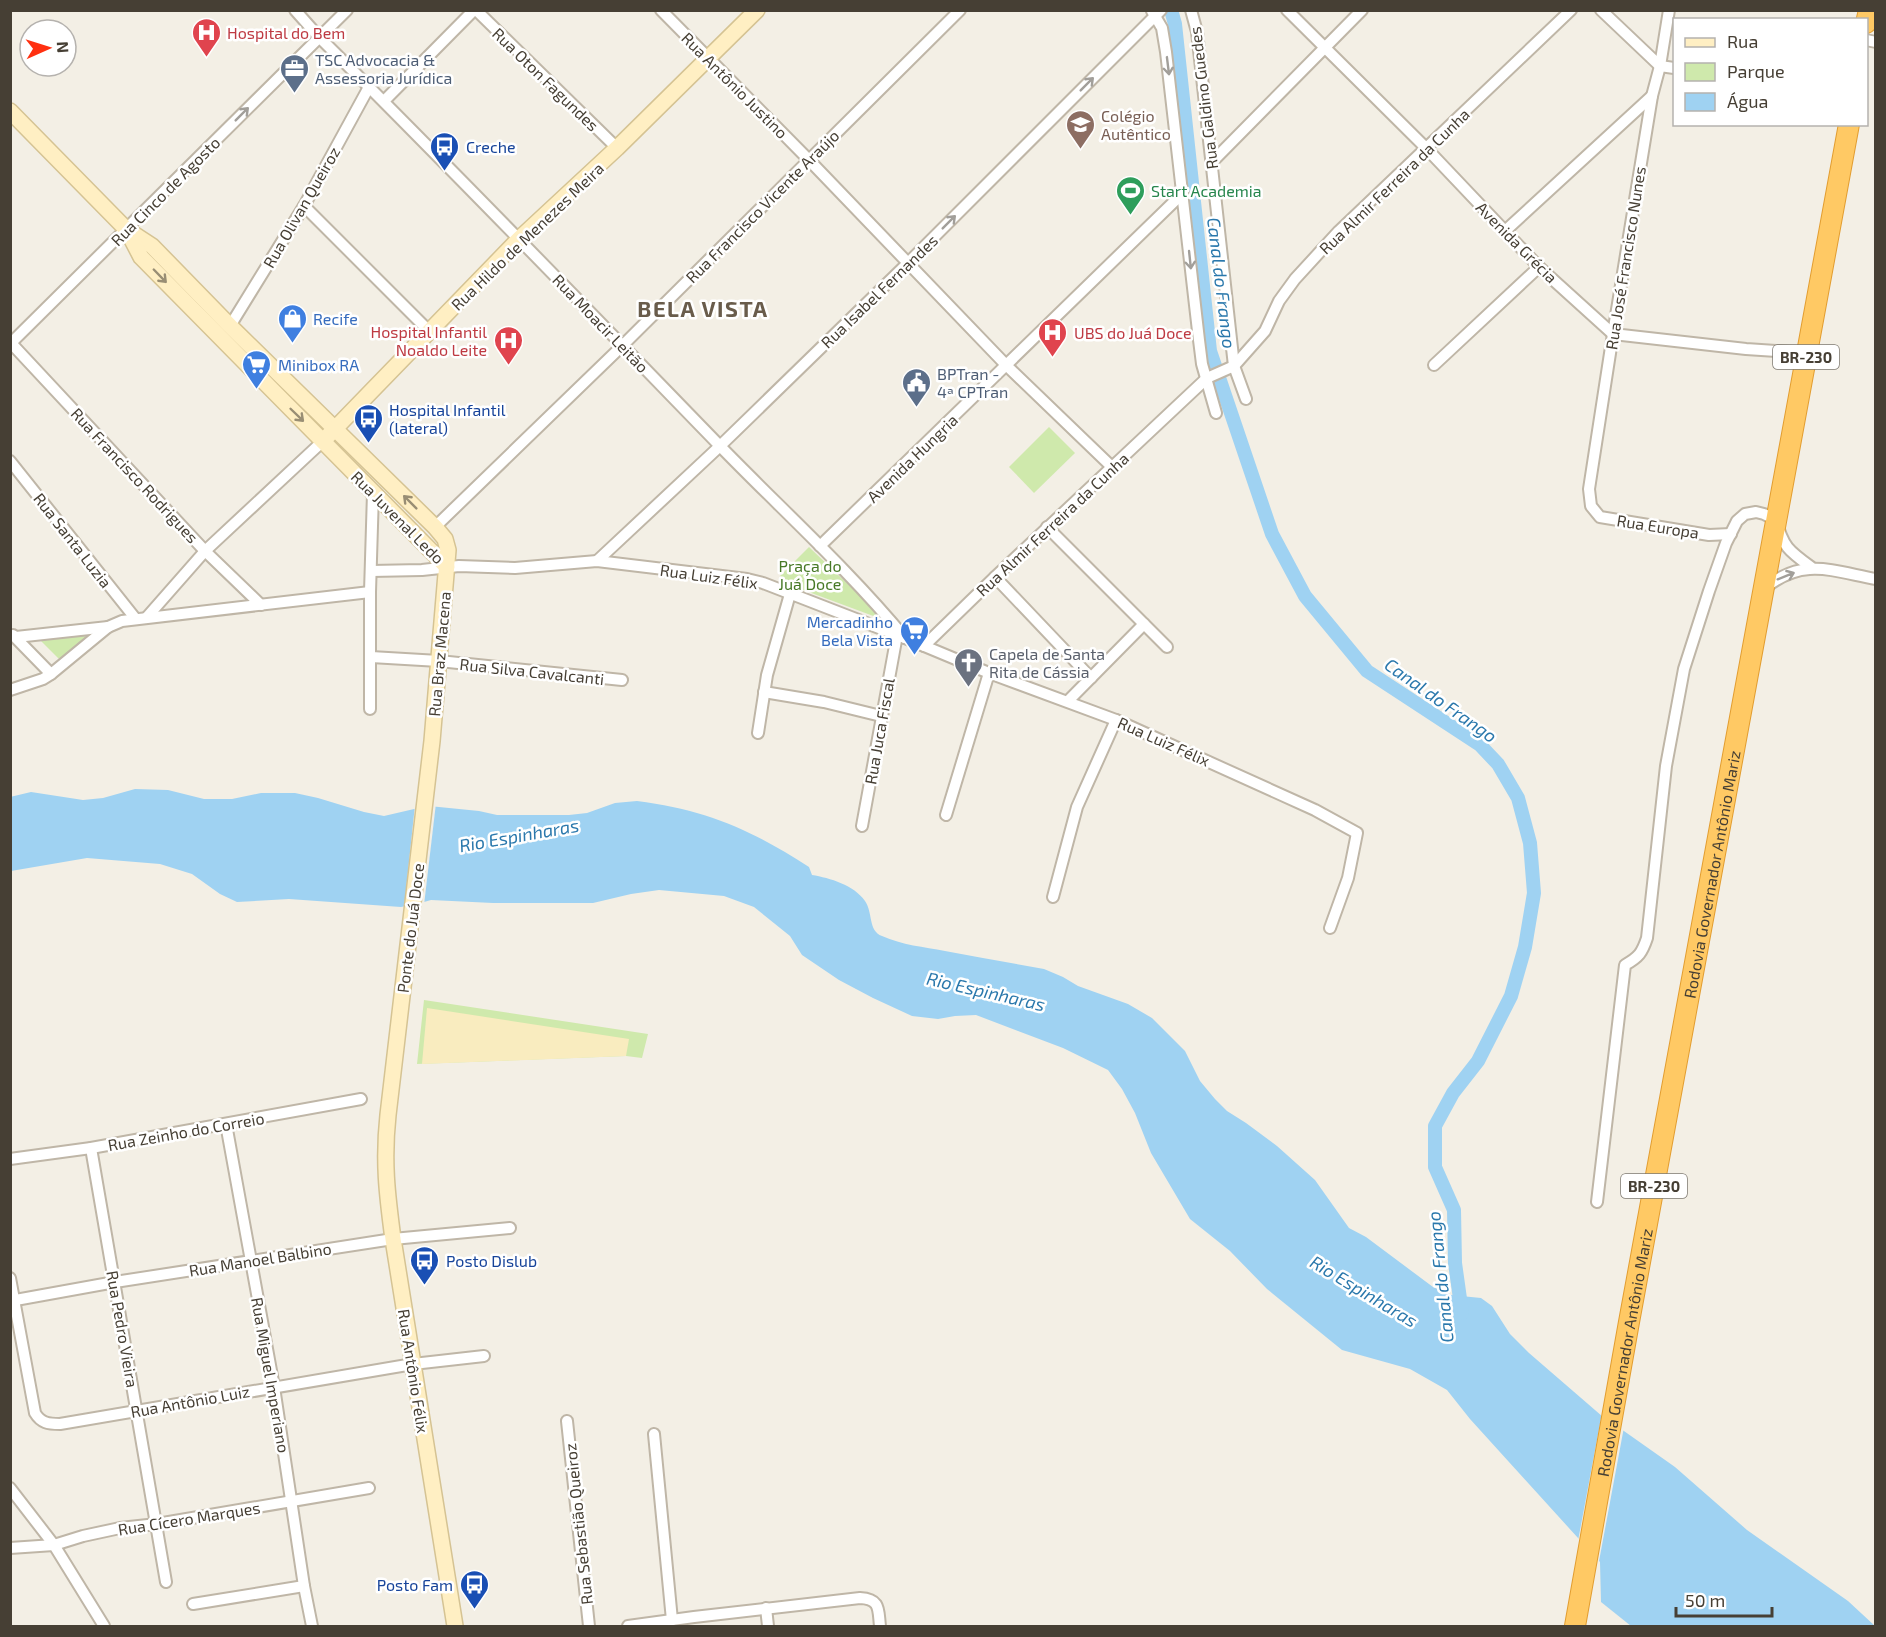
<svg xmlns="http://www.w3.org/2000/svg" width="1886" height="1637" font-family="'Exo 2',sans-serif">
<rect width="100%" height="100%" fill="#f3efe5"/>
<!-- green -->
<g fill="#cfe9ac">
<polygon points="1049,427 1075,453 1034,493 1009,467"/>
<polygon points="809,547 877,612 876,617 798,588 780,576"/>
<polygon points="96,634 59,659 40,640"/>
<polygon points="424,1000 648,1034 642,1058 626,1056 417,1064"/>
</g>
<!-- sand -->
<polygon fill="#f9ecbf" points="427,1008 629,1039 626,1056 422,1064"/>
<!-- water -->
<g fill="#9fd2f2">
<polygon points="135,789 168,790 204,799 232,799 261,793 295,793 318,798 364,812 384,816 427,806 416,904 401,907 289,899 237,902 220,894 192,874 160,864 87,858 11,871 10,797 31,792 83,800 103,798"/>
<path d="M637,801C706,810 750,829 809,867L812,875C830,878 854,885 865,901C873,912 868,931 882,936C902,945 924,947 945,951C978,957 1011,963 1044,969L1063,977L1078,986L1128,1004L1152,1018L1185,1051L1200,1081L1215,1099L1227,1111L1246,1123L1277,1146L1315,1180L1349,1228L1366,1237L1433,1287L1451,1295L1481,1298L1492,1306L1510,1334L1529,1353L1610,1423L1588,1549L1470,1419L1447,1390L1410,1369L1342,1350L1267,1289L1230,1251L1190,1219L1151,1153L1135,1113L1122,1089L1108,1070L1063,1048L976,1015L955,1016L938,1019L912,1016L873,998L839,980L802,955L790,936L754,907L724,896L659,890L631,894L593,903H493L431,900L417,904L429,806L479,811L497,815H569L587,813L615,803Z"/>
<polygon points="1614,1424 1675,1467 1747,1530 1848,1601 1875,1626 1631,1626 1601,1602 1600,1562 1591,1552"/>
</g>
<!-- pier -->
<g fill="#f3efe5">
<polygon points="429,803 436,803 424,905 404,909 415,805"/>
<polygon points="1602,1413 1624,1427 1597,1572 1597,1563 1578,1541"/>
</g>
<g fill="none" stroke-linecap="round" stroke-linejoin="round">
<!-- canal -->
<polyline stroke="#9fd2f2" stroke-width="14" points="1171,10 1175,24 1210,351 1272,534 1305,596 1367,671 1480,745 1498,764 1518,798 1530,843 1534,893 1525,947 1511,996 1478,1061 1453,1093 1435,1126 1435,1167 1454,1210 1455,1263 1462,1313"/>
<defs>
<g id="street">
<path d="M295,10L319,37C454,171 587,309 719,445C781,509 848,569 905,638"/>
<polyline points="476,10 617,148"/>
<polyline points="661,10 809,160 1007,366 1112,467"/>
<polyline points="1191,10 1197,32 1234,366 1246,399"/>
<polyline points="1287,10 1427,149 1539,267 1613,334 1746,349 1806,353"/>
<polyline points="1601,10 1660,66 1674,68"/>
<polyline points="1669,10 1660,66 1652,96 1613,334 1589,489 1591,506 1600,517 1709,535 1731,534"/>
<polyline points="1152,11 1162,28 1166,52 1199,340 1202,364 1216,413"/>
<polyline points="1866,40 1876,42"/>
<polyline points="384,101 474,10"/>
<polyline points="1211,163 1362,10"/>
<polyline points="304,206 430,332"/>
<polyline points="1505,231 1652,96"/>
<polyline points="230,326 304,206 369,87"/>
<polyline points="11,343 205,551 261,605"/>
<polyline points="10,344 347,10"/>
<polyline points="1434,365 1539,267"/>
<polyline points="10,461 135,618"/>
<polyline points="435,527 623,345 960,10"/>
<polyline points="1047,527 1167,647"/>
<polyline points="820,546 1183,193"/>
<polyline points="597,561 720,446 908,263 1161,10"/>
<polyline points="371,571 422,570 459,566 515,568 597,561 747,579 763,583 905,638 989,673 1116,720 1315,810 1357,833 1348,878 1330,928"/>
<polyline points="995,577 1091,678"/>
<path d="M1765,588C1803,557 1832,571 1876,579"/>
<polyline points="147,617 205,551 323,441"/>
<polyline points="13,635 51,674"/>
<polyline points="16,637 108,627"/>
<polyline points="924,646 995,577 1207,378 1234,366 1265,331 1279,301 1295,279 1339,231 1571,10"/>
<polyline points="371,657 439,661 622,680"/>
<polyline points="10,690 43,679 51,674 108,627 122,621 370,592"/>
<polyline points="764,692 824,702 881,716"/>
<polyline points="1068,701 1144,624"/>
<polyline points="370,709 370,592 373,493"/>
<polyline points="758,733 767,675 790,594"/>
<polyline points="946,815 989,673"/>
<polyline points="862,826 897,635"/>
<polyline points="1053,897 1077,807 1116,720"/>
<polyline points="226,1124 274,1387 304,1586 312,1626"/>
<polyline points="91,1148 166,1582"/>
<polyline points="10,1159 91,1148 361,1099"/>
<path d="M1597,1202L1625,965C1639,957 1642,953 1647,938L1666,766L1684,669L1709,591L1726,543L1737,521L1745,514L1756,512L1764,514L1776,520C1783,547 1789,551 1811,567"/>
<path d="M10,1278L35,1413C41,1423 48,1424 60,1424L413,1364L484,1356"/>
<polyline points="10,1301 115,1282 393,1239 510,1228"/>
<polyline points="567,1421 589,1626"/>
<polyline points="654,1434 672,1620"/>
<polyline points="10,1488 54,1545 104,1626"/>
<polyline points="10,1548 54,1545 83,1536 120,1528 157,1524 369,1488"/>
<polyline points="193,1604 304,1586"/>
<polyline points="766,1608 768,1626"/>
<path d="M628,1626L694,1617L860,1598C881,1599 878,1610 880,1626"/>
</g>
<g id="secondary">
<path d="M10,111L126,229L152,246L230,326L435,527L445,539L448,550L432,741L388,1115C383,1161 387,1194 393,1239L455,1626"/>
<polyline points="128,232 141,257 447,567"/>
<polyline points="323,441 519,239 617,148 757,10"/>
</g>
<g id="highway">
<polyline points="1866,23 1869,10"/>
<path id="s1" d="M1575,1626L1629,1322L1849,124"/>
</g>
</defs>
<!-- street casing -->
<use href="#street" stroke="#bfb6a7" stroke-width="14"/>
<!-- secondary casing -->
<use href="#secondary" stroke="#d5c393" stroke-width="18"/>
<!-- highway casing -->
<use href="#highway" stroke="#e29d30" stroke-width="22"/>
<!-- street -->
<use href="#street" stroke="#fff" stroke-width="10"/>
<!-- secondary -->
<use href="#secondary" stroke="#ffefc3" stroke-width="15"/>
<!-- highway -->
<use href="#highway" stroke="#ffc964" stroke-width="20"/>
</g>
<!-- one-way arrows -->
<defs><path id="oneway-shaft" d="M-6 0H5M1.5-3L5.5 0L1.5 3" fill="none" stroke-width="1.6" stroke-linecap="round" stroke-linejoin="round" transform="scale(1.5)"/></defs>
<g stroke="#a29f9a">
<use href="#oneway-shaft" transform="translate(1168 66) rotate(83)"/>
<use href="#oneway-shaft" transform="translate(1087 84) rotate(-45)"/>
<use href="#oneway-shaft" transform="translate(242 114) rotate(-45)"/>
<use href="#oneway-shaft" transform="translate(949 222) rotate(-45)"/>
<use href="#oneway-shaft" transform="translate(1190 260) rotate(84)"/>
<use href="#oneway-shaft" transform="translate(1786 576) rotate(-22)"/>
</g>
<g stroke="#998e74">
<use href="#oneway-shaft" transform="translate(160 276) rotate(46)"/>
<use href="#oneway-shaft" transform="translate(297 415) rotate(44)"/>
<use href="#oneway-shaft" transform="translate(410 502) rotate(-135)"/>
</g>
<!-- icons -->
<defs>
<symbol id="hospital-pin" viewBox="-11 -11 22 30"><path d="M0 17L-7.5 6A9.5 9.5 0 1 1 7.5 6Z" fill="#e0444e" stroke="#fff"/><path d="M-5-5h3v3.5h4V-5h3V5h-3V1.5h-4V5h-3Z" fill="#fff"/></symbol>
<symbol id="office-pin" viewBox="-11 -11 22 30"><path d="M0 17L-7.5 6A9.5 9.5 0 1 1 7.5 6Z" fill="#5c6f8a" stroke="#fff"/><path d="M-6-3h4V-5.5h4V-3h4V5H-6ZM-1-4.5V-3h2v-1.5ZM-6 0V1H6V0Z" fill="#fff"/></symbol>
<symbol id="school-pin" viewBox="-11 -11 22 30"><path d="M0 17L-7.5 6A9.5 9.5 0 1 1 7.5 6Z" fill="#8d6e63" stroke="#fff"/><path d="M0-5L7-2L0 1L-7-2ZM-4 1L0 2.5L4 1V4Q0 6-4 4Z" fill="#fff"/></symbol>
<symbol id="bus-pin" viewBox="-11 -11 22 30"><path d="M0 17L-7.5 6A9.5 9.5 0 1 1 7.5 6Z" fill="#1a4fb4" stroke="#fff"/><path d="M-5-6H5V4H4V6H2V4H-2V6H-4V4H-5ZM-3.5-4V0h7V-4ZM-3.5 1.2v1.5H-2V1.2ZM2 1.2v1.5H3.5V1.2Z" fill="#fff"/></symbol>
<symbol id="stadium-pin" viewBox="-11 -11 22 30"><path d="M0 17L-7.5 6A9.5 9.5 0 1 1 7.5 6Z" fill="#2e9e5b" stroke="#fff"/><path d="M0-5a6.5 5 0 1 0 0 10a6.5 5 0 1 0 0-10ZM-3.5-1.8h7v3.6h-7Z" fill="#fff"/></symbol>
<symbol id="shop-pin" viewBox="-11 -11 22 30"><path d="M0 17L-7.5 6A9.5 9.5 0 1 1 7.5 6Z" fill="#3f7fe0" stroke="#fff"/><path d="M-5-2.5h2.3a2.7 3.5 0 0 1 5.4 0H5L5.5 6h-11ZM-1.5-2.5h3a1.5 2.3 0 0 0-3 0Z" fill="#fff"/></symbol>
<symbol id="supermarket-pin" viewBox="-11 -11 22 30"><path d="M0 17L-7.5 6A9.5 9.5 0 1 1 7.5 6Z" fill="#3f7fe0" stroke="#fff"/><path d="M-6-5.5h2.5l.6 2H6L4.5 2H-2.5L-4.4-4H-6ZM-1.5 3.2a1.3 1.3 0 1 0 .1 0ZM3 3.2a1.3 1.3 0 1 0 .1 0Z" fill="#fff"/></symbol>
<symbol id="civic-pin" viewBox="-11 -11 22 30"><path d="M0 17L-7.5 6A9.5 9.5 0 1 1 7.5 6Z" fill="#5c6f8a" stroke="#fff"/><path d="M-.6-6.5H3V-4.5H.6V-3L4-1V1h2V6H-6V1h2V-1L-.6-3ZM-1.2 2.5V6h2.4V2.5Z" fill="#fff"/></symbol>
<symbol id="church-pin" viewBox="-11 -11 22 30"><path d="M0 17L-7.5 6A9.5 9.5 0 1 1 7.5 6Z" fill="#6b7280" stroke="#fff"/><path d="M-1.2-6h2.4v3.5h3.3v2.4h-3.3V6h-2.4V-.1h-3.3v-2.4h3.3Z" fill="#fff"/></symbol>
</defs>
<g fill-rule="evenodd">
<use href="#hospital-pin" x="190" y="16" width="33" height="45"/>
<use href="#office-pin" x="278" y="52" width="33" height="45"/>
<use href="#school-pin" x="1064" y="108" width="33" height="45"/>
<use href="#bus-pin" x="428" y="130" width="33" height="45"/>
<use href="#stadium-pin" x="1114" y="174" width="33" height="45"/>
<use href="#shop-pin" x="276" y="302" width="33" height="45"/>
<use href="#hospital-pin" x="1036" y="316" width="33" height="45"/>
<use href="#hospital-pin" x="492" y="324" width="33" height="45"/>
<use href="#supermarket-pin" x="240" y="348" width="33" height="45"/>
<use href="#civic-pin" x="900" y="366" width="33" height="45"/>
<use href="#bus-pin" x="352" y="402" width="33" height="45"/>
<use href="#supermarket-pin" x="898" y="614" width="33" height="45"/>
<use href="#church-pin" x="952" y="646" width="33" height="45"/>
<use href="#bus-pin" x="408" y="1244" width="33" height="45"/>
<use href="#bus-pin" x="458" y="1568" width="33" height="45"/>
</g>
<g text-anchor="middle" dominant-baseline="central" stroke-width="5" stroke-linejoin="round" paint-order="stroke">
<!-- shield labels -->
<g fill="#fff" stroke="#7e7971" stroke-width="1.5">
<rect x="1773" y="345" width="66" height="24" rx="4.5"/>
<rect x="1621" y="1174" width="66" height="24" rx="4.5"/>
</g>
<g font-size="15" font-weight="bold" fill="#463f34">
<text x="1806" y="357">BR-230</text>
<text x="1654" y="1186">BR-230</text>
</g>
<!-- health labels -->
<g font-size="16" fill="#be3a42" stroke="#fff" text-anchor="start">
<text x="227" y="32">Hospital do Bem</text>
<text x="487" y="331" text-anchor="end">Hospital Infantil<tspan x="487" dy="18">Noaldo Leite</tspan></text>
<text x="1074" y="332">UBS do Juá Doce</text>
</g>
<!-- service labels -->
<g font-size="16" fill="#4e5e75" stroke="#fff" text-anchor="start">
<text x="315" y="59">TSC Advocacia &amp;<tspan x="315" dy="18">Assessoria Jurídica</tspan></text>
<text x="937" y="373">BPTran -<tspan x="937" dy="18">4ª CPTran</tspan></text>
</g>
<!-- street labels -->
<g font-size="16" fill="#463f34" stroke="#fff">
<text transform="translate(546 79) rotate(44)">Rua Oton Fagundes</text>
<text transform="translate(735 85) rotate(45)">Rua Antônio Justino</text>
<text transform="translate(1203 98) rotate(-97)">Rua Galdino Guedes</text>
<text transform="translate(1394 181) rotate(-44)">Rua Almir Ferreira da Cunha</text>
<text transform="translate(165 191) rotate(-45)">Rua Cinco de Agosto</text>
<text transform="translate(762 206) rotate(-45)">Rua Francisco Vicente Araújo</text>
<text transform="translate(301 207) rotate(-60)">Rua Olivan Queiroz</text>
<text transform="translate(527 236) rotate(-44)">Rua Hildo de Menezes Meira</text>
<text transform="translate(1517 242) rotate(45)">Avenida Grécia</text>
<text transform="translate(1625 258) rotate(-81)">Rua José Francisco Nunes</text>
<text transform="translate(879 291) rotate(-44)">Rua Isabel Fernandes</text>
<text transform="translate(601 323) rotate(46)">Rua Moacir Leitão</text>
<text transform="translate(912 458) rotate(-44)">Avenida Hungria</text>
<text transform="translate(135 475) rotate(47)">Rua Francisco Rodrigues</text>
<text transform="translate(398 517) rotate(45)">Rua Juvenal Ledo</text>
<text transform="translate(1052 524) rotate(-43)">Rua Almir Ferreira da Cunha</text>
<text transform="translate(1658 526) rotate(9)">Rua Europa</text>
<text transform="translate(73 540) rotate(52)">Rua Santa Luzia</text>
<text transform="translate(709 576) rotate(8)">Rua Luiz Félix</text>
<text transform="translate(439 654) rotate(-85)">Rua Braz Macena</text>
<text transform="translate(532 671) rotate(6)">Rua Silva Cavalcanti</text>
<text transform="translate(879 731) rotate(-80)">Rua Juca Fiscal</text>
<text transform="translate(1164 741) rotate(24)">Rua Luiz Félix</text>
<text stroke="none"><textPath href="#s1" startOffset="764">Rodovia Governador Antônio Mariz</textPath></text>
<text transform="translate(410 928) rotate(-83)">Ponte do Juá Doce</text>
<text transform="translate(186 1131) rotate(-10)">Rua Zeinho do Correio</text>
<text transform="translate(260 1259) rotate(-9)">Rua Manoel Balbino</text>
<text transform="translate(123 1329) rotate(80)">Rua Pedro Vieira</text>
<text stroke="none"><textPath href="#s1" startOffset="278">Rodovia Governador Antônio Mariz</textPath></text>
<text transform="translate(414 1371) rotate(81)">Rua Antônio Félix</text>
<text transform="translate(271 1375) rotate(80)">Rua Miguel Imperiano</text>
<text transform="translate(190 1401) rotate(-10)">Rua Antônio Luiz</text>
<text transform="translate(189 1518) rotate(-9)">Rua Cícero Marques</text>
<text transform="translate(578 1524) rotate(-96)">Rua Sebastião Queiroz</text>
</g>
<!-- education labels -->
<g font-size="16" fill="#785e54" stroke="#fff" text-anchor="start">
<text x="1101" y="115">Colégio<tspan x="1101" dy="18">Autêntico</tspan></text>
</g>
<!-- transit labels -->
<g font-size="16" fill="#164399" stroke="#fff" text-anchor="start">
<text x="466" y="146">Creche</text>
<text x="389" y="409">Hospital Infantil<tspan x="389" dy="18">(lateral)</tspan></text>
<text x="446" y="1260">Posto Dislub</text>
<text x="453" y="1584" text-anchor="end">Posto Fam</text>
</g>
<!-- leisure labels -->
<g font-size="16" fill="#27864d" stroke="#fff" text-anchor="start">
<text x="1151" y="190">Start Academia</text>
</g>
<!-- shop labels -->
<g font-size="16" fill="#366cbe" stroke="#fff" text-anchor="start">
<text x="313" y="318">Recife</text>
<text x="278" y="364">Minibox RA</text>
<text x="893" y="621" text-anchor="end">Mercadinho<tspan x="893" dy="18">Bela Vista</tspan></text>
</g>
<!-- park labels -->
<g font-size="16" fill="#477926" stroke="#fff">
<text x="810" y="565">Praça do<tspan x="810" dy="18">Juá Doce</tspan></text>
</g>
<!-- worship labels -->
<g font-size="16" fill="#5b616d" stroke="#fff" text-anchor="start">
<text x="989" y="653">Capela de Santa<tspan x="989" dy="18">Rita de Cássia</tspan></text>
</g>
<!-- water labels -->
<g font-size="18" font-style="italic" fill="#2a78ac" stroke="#fff">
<text transform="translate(1222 283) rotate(83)">Canal do Frango</text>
<text transform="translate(1441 700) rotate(35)">Canal do Frango</text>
<text transform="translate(519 835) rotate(-10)">Rio Espinharas</text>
<text transform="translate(986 991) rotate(13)">Rio Espinharas</text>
<text transform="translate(1440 1277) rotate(-96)">Canal do Frango</text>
<text transform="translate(1364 1291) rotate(31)">Rio Espinharas</text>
</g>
<!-- district labels -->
<g font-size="22" font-weight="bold" letter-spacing="1.5" fill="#695c4b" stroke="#fff">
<text x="703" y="308">BELA VISTA</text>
</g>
</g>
<!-- border -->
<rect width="1886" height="1637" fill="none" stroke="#463f34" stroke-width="24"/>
<!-- legend -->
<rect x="1673" y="18" width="195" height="108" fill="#ffffff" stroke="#b5b2ae" stroke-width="1.5"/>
<rect x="1685" y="38" width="30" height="9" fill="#ffefc3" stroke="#b5b2ae" stroke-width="1.5"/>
<text x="1727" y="48" font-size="18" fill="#463f34">Rua</text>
<rect x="1685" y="63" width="30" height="18" fill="#cfe9ac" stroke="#b5b2ae" stroke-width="1.5"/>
<text x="1727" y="78" font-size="18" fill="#463f34">Parque</text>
<rect x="1685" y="93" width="30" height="18" fill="#9fd2f2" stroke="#b5b2ae" stroke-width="1.5"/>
<text x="1727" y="108" font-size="18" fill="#463f34">Água</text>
<!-- north arrow -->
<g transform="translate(48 48) rotate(87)"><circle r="28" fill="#ffffff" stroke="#b5b2ae" stroke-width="1.5"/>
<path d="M0-4.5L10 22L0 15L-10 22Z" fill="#ff3010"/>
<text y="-9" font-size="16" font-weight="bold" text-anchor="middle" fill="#463f34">N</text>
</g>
<!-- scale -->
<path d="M1676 1607v9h96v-9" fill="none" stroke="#463f34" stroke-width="3"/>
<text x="1685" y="1607" font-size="18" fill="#463f34" stroke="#ffffff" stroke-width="4.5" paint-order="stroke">50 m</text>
</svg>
